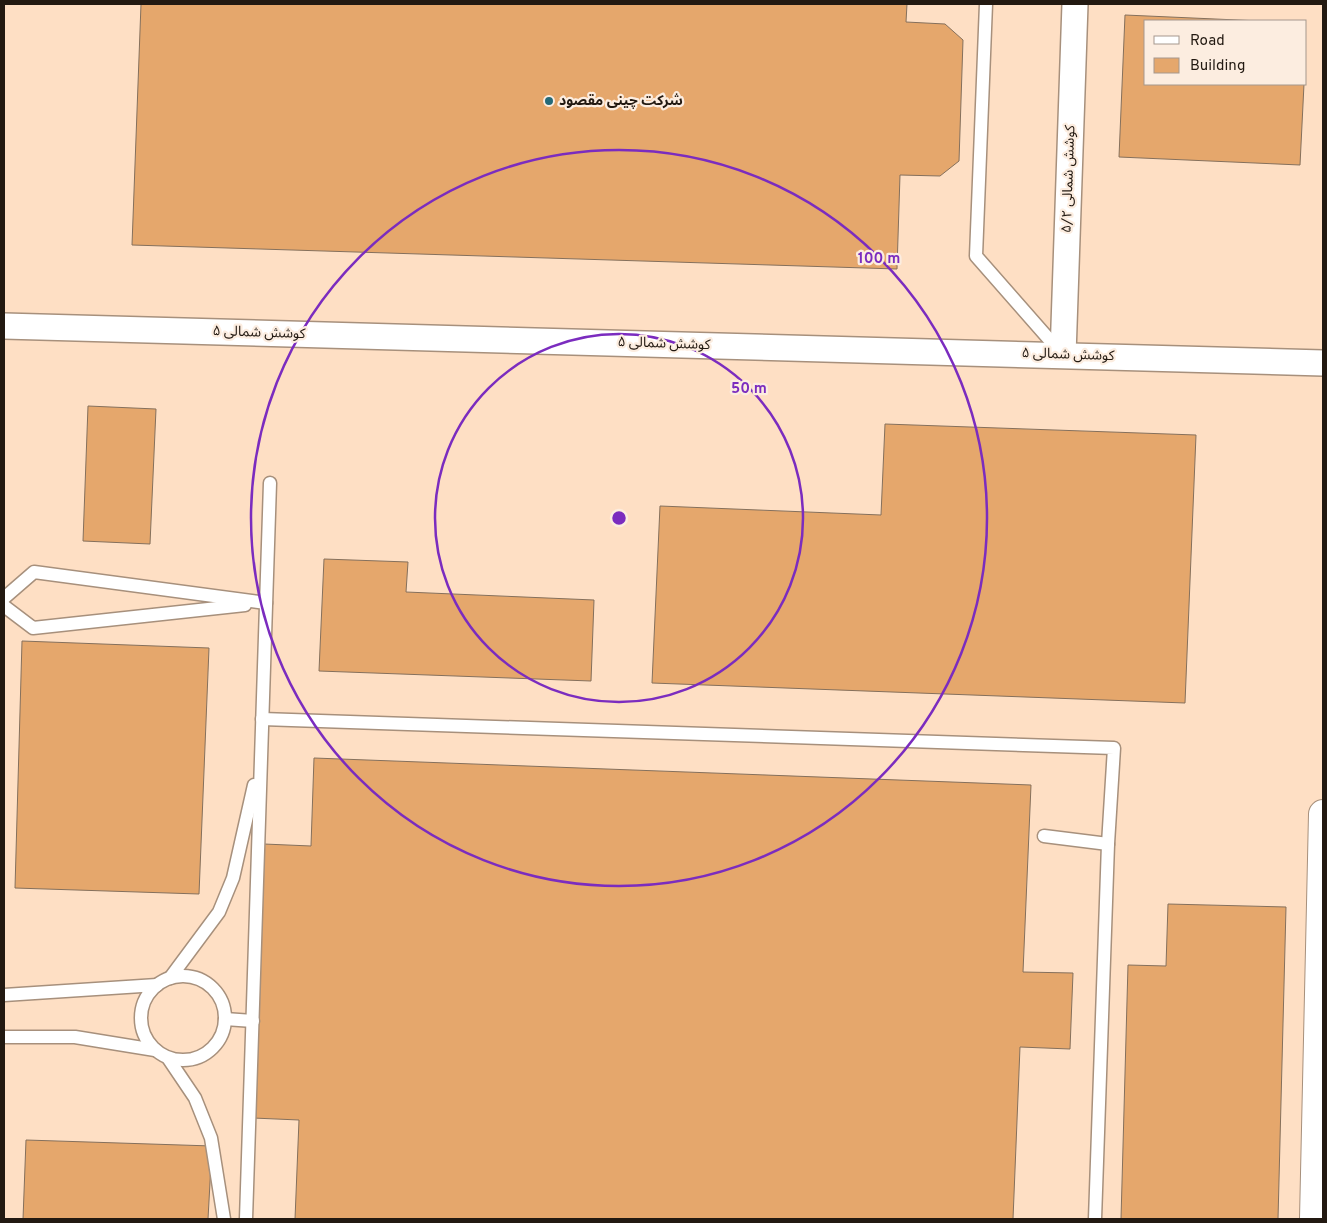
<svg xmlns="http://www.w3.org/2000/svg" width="1327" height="1223" font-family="Overpass,'Noto Sans Arabic',sans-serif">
<rect width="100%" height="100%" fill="#fcede0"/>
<!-- built -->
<path fill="#fedfc4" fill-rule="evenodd" d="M4,4H1323V1219H4ZM1146,21H1306V84H1146Z"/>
<!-- building -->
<g fill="#e5a76c" stroke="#85705c">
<polygon points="141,4 907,4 906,22 945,24 963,40 959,161 940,176 900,175 897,269 132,245"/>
<polygon points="1125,15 1260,21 1146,21 1146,84 1304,84 1300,165 1119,157"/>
<polygon points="88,406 156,409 150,544 83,541"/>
<polygon points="885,424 1196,435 1185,703 652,683 660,506 881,515"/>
<polygon points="324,559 408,562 406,592 594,600 591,681 319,671"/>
<polygon points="22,641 209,648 199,894 15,888"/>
<polygon points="314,758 1031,785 1023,972 1073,973 1070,1049 1020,1047 1013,1219 295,1219 299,1120 253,1118 264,844 311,846"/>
<polygon points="1168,904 1286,907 1278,1219 1121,1219 1128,965 1166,966"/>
<polygon points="26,1140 212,1146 208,1219 23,1219"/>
</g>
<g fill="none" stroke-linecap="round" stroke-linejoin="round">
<defs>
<g id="service">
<polyline points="986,4 976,256 1062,354"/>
<polyline points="4,598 34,572 266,603"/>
<polyline points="4,606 33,628 245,605"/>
<polyline points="262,719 1114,748 1108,844 1095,1219"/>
<polyline points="1044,836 1108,844"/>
<circle cx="183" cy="1018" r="42"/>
<polyline points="170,978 219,912 233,878 254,785"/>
<polyline points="4,995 157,985"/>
<polyline points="225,1019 253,1021"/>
<polyline points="4,1037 75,1037 155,1050"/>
<polyline points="168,1058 195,1098 211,1138 224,1219"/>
<polyline points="246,1219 270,483"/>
</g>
<g id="minor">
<polyline points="4,326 1323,363"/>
<polyline points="1063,355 1075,4"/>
</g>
<polyline id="tertiary" points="1314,1219 1323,814"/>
</defs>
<!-- service casing -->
<use href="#service" stroke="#a7907c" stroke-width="15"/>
<!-- minor casing -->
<use href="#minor" stroke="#a7907c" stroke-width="28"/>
<!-- tertiary casing -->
<use href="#tertiary" stroke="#a7907c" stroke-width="30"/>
<!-- service -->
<use href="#service" stroke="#fff" stroke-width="12"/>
<!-- minor -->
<use href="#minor" stroke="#fff" stroke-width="25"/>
<!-- tertiary -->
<use href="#tertiary" stroke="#fff" stroke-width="28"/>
</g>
<!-- distance rings -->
<g fill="none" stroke="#7b2cbf" stroke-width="2.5">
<circle cx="619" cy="518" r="184"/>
<circle cx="619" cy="518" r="368"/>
</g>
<!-- markers -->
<circle fill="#246a79" stroke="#fcede0" stroke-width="2" cx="549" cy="101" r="5"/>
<g text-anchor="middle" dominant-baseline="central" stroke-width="4.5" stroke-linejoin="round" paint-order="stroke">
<!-- poi labels -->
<g font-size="14" font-weight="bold" fill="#221911" stroke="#fcede0" text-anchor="start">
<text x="559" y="101">شرکت چینی مقصود</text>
</g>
<!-- street labels -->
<g font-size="14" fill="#221911" stroke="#fcede0">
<text transform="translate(1069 179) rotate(-88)">کوشش شمالی ۵/٢</text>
<text transform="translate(259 333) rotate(2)">کوشش شمالی ۵</text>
<text transform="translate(664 344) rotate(2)">کوشش شمالی ۵</text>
<text transform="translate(1068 355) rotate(2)">کوشش شمالی ۵</text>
</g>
</g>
<circle cx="619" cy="518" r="8" fill="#7b2cbf" stroke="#fcede0" stroke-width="2.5"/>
<g font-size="15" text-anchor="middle" font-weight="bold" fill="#7b2cbf" stroke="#fcede0" stroke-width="4.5" stroke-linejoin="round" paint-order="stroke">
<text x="879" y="263">100 m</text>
<text x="749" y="393">50 m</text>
</g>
<!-- border -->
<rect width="1327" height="1223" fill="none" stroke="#221911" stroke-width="10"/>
<!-- legend -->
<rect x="1144" y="20" width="162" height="65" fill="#fcede0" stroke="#a5988d"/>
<rect x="1154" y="36" width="25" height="8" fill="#ffffff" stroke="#a5988d"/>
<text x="1190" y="45" font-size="15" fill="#221911">Road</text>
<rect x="1154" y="58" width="25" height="15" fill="#e5a76c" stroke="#a5988d"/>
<text x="1190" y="70" font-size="15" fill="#221911">Building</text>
</svg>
